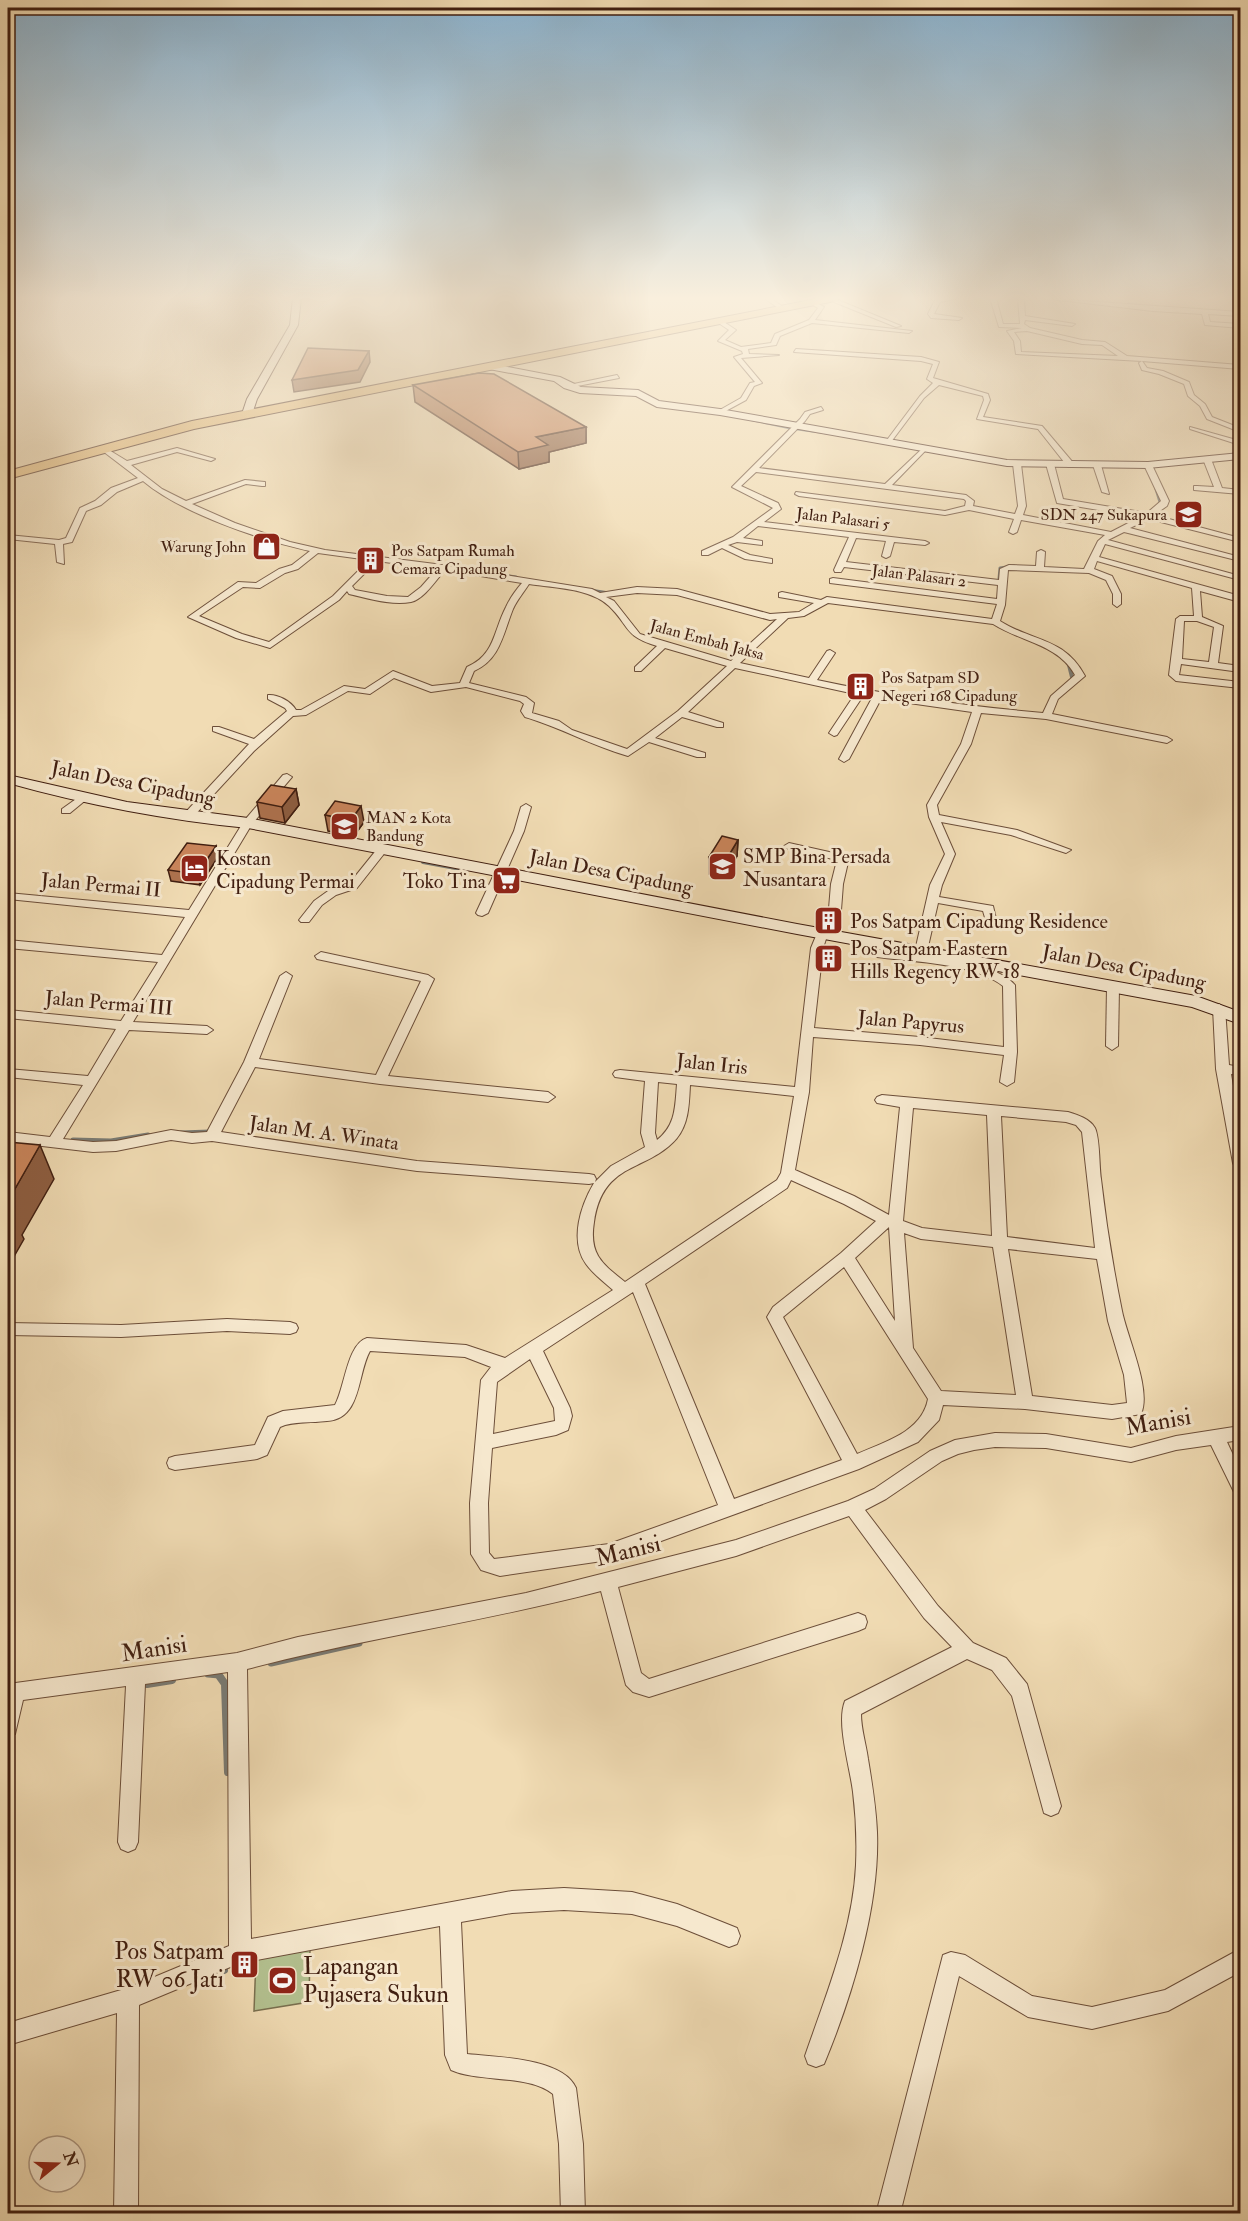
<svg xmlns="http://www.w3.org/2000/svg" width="1248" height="2221" font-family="'IM FELL Double Pica',serif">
<rect width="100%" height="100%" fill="#f1dcb4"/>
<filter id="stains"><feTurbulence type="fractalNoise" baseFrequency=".00333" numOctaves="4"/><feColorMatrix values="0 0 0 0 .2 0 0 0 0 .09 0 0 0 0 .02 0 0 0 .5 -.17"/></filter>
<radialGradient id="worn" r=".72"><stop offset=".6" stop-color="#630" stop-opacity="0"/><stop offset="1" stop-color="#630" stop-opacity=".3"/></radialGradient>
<!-- green -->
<polygon fill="#b4c291" stroke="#7a7050" stroke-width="1.5" points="310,1950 309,2002 254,2011 256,1958"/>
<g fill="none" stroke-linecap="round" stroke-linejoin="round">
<!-- stream-far5 -->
<g stroke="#797b75" stroke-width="2">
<polyline points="1037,298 1065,301"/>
<polyline points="751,420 793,429"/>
<polyline points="794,429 831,434"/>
</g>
<!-- stream-far4 -->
<g stroke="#797b75" stroke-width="3">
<polyline points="1156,489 1160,502 1156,508"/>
<polyline points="472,570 516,577"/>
<polyline points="999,579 1000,568 1014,566"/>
<polyline points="590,590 609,593"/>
</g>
<!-- stream-far3 -->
<g stroke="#797b75" stroke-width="4">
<polyline points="1069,665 1072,677"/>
<polyline points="423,862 461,869"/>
</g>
<!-- stream-far2 -->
<g stroke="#797b75" stroke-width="5">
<polyline points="181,1133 210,1132"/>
<polyline points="73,1140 111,1141 148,1135"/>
</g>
<!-- stream-far1 -->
<g stroke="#797b75" stroke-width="7">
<polyline points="271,1663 359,1643"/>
<polyline points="208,1674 219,1675 221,1678"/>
</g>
<!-- stream -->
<g stroke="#797b75" stroke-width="8">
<polyline points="220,1677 225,1684 228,1772"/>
<polyline points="147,1684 172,1680"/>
<polyline points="211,1974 224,1970"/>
</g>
<defs>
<g id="street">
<polygon points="764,298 770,298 786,309 781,310"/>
<polygon points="829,298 833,298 901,326 896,327 829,300"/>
<polygon points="929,298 959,298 940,302 934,314 962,318 959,320 931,318 928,314 935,300"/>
<path d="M990,298H996L1003,324H1020L1018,298H1024L1025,316L1075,324L1072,326L1025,320L1024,324L1030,328L1082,340L1105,342L1127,356L1240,365V369L1142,361L1147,368L1163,371L1189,382L1194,395L1205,404L1212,417L1240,428V432L1207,419L1200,406L1188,396L1184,384L1159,374L1142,370L1139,363L1142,361L1016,354L1014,341L1007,331L1022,328L999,327ZM1027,331L1082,344L1102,345L1118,356L1021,352L1020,341L1014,332Z"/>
<polygon points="1042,298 1240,312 1240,316 1208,314 1210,322 1240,324 1240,328 1205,325 1202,314 1153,311"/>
<polygon points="813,301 824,307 815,320 912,331 909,333 812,323 780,336 776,345 748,349 749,354 779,355 741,358 762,383 754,386 746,400 722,413 718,413 718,411 741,398 750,383 755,382 734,357 743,354 742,351 718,341 729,330 717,322 717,320 721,320 736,330 725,340 741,347 771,343 775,334 809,320 818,308 811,304"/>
<polygon points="796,349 921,357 939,362 933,378 988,394 990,400 983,417 1042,426 1075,465 1068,467 1038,429 977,419 984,400 983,396 939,385 924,398 891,442 887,442 887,440 920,396 933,383 927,379 933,364 921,361 794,352"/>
<polygon points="617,375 619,378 567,388 564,386"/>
<path d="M821,407L823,410L810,414L805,421L759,468L885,484L925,446L929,448L927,449L892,485L966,495L974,501L973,506L1015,514L1018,506L1013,464L1017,462L1021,464L1026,506L1023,515L1111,532L1140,517L1057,503L1046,464L1050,462L1054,464L1063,499L1147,513L1161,501L1144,465L1148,463L1152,465L1169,501L1167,506L1154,515L1240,538V542L1149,519L1130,528L1240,557V561L1124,532L1108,540L1240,576V580L1105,544L1099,557L1240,596V602L1200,591L1202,617L1223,626L1218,663L1240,666V672L1181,664L1179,675L1240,682V688L1176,681L1169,675L1176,619L1180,616H1194L1192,588L1097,561L1094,569L1112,576L1121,594V604L1117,607L1113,604V594L1106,580L1089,573L1008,570L1005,605L1000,621C1033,642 1064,637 1085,676L1058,699L1052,714L1167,737L1172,740L1167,743L1046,719L981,713L971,744L937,805L939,815L1017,830L1071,850L1066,853L1011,835L941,822L955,854L942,885L939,897L993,906L996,919L990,922L986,921L983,911L938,903L927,951L921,955L915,951L930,885L945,854L929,817L927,805L961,744L972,712L881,699L849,759L844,762L839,759L872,698L863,696L837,735L834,736L829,733L855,694L735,668L688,712L723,723V727H717L682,717L655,738L705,753V757H697L649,742L628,756C592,746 560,727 525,717L521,711L524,704L520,701L466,687L431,692L394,678L370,694L348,691L306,715L293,716L254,751L191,819L187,820L182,817L183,815L249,744L213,731V727H219L254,739L287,711L285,708L268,699V695C277,694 291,701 296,710H301L344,686L365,689L393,671L432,686L460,683L467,667C495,655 493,632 506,607C510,598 516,590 522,583L445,570C436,580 424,599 411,602C392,606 367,598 349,594L347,591L339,600L270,648L236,638L188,617L238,582L256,583L279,569L292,565L310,551C260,540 181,513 143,481L117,492L101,505L86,511L72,542L63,544L64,564L57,562L55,544L8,539V535L59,540L66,538L80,508L95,501L111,488L138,478L100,449V447H104L127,461L177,448L215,459L211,461L177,452L131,465L162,489L186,501L245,480L265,482V486H262L246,484L192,504L235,523L290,542L325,550L443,565L592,589L600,593L637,587L677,589L770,614L799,612L814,603L779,597V593L782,592L821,600L827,597L992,619L997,604L830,583V579L833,578L997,599L998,585L844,567L841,572H835L834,570L849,537L758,526L743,538L762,541V545L737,542L728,545L750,555L772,559V563L745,559L722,548L708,555H702V551L733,537L773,508L732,487L800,419L805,412ZM756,472L964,499L966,501L965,506L945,511L796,492L795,494L799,496L945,515L969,510L1014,519L1009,532L1013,534L1017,532L1021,520L1105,535L1098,541L1084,569L1044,567L1045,552L1041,550L1037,552L1036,566L1009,565L1000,569L999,580L846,562L856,538L886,541L882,556L886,558L890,556L894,542L925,545L929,543L925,541L764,522L781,509L778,503L741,486ZM318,553L369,560L333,596L269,642L242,634L199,616L243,587L260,588L285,573L298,569ZM377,561L437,569L421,587L408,597L387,596L355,590L352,586ZM529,584C554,588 590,588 609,606C630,626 623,636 657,646L635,667V671H641L665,648L727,666L678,711L627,749L572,730L559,721L532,713L534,703L526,697L469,683L474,671C500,660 503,634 513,609C517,600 524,592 529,584ZM637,593L677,595L770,620L777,619L731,661L640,634L614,601L606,597ZM828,603L993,624C1021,642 1058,644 1075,675L1051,696L1043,713C966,706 892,696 817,680L835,653L830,650L827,651L809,678L740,663L788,618L804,616ZM1184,621H1197L1214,627L1209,662L1182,659Z"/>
<polygon points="1190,427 1240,441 1240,445 1190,429"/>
<polygon points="1207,457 1211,459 1222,488 1240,490 1240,494 1194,490 1194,486 1197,486 1214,487 1203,459"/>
<polygon points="1097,463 1101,465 1109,494 1102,492 1093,465"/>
<path d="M287,774L292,777L252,824L133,1022L207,1026L213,1030L207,1034L129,1030L63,1139L93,1142L116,1141L171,1130L192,1133L207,1132L244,1062L280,976L286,972L292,976L259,1059L376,1075L421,981L317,959L315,956L321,952L428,975L434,979L388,1076L548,1092L555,1097L548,1102L380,1084L255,1067L221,1132L417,1161L589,1174L594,1175L596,1179L595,1182L611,1166L645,1147L641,1133L645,1081L615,1077L613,1074L615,1071L620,1070L795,1087L811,948L818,931L822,930L827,933L831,884L837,860L785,848L784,846L789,843L847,856L849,858L843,884L839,936L833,940L827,936L823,948L814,1028L920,1037L1004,1047L1003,986C974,963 913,962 877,957L871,953L877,949C909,954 995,960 1015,985L1017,1052L1014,1082L1007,1086L1000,1082L1004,1055L920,1045L813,1037L809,1092L795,1170L854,1196L889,1215L900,1107L877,1103L875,1100L877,1097L882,1095L1068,1112C1078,1115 1090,1119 1095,1128C1100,1139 1099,1166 1101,1179C1106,1223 1113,1267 1122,1311C1127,1337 1152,1390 1141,1414L1112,1419L1025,1409L943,1405L939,1420L918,1442L859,1469L609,1560L500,1576L481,1570L471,1554L470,1503L481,1380L491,1367L465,1357L370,1351C357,1374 362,1419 327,1421C312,1423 293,1421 280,1427L267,1455L257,1459L175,1470L169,1468L167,1463L169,1458L175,1456L255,1445L268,1417L283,1411L335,1405C345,1387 347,1344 367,1338L466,1345L505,1358L613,1290C604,1282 593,1274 586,1264C569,1240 581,1205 594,1183L589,1184L417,1171L212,1141L192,1143L171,1140L116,1151L93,1152L8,1142V1132L50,1137L83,1085L8,1077V1069L88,1076L116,1029L8,1018V1010L121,1021L158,962L8,948V940L162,955L185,917L8,899V893L189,910L244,821L283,775ZM658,1082L677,1084C675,1107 676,1125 657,1140L655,1133ZM690,1085L794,1096L781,1173L777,1180L625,1282C601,1263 589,1254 594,1222C603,1160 647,1173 677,1138C689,1123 689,1104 690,1085ZM913,1108L987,1115L992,1236L922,1228L903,1221ZM1001,1116L1066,1122L1076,1125L1082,1132L1095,1248L1007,1237ZM791,1180L844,1204L876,1221L841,1253L773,1307L767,1317L842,1460L734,1499L645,1284L787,1188ZM889,1227L895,1321L855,1258ZM904,1233L921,1239L993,1247L1016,1395L941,1391L913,1348ZM1008,1249L1097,1259L1108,1321L1124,1375L1127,1403L1112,1405L1032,1396ZM844,1267L928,1399C922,1432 884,1442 857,1454L783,1317ZM633,1292L718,1505L609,1544L494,1559L489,1553L488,1503L492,1448L556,1435L568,1430L572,1416L570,1408L543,1351ZM530,1359L554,1408L555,1421L493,1434L497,1382Z"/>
<polygon points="83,794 88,797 87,799 70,813 62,813 62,809"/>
<polygon points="526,804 531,807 524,831 488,913 482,916 478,915 476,913 514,831 521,807"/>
<polygon points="382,847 387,850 357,888 336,895 322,905 309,922 301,922 299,920 314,901 328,891 349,884 378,848"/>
<polygon points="1113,983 1119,987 1118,1046 1112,1050 1106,1046 1107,987"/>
<polygon points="1219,1004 1225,1008 1229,1065 1240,1067 1240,1075 1231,1074 1240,1128 1240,1168 1235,1167 1233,1163 1216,1069 1213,1008"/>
<polygon points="227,1319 290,1322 296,1324 298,1328 296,1332 290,1334 227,1331 121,1337 8,1335 8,1323 121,1325"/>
<path d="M1240,1426V1440L1227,1442L1240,1470V1495L1234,1492L1211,1445L1176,1450L1131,1462L1046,1448L995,1447L974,1450L958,1454L942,1461L886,1499L865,1510L938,1606L973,1643L1006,1658L1027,1684L1061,1806L1058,1813L1051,1816L1044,1813L1012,1696L992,1670L967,1659L861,1714C861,1729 866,1744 868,1759C872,1783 876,1808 877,1832C880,1905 852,1997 824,2064L816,2067L808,2064L805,2056C826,1995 853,1930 856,1865C857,1841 856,1816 853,1792C850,1767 836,1723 845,1701L952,1647L924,1618L849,1516L736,1556L618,1587L641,1673L649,1679L858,1613L865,1616L867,1622L865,1628L858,1631L649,1697L633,1692L626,1685L601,1591C484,1622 363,1638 247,1669L251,1939L512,1891L564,1888L632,1892L677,1904L737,1928L740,1936L737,1944L729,1947L677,1926L632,1914L564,1910L512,1913L461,1922L467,2054C496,2057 563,2058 576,2088L583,2144L585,2214H561L559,2144L553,2094C528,2074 481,2083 451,2070L445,2055L440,1926L240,1963L139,2005L138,2214H114L117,2013L8,2045V2023L128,1988L229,1946L228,1672L145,1684L138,1842L135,1849L128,1852L121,1849L118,1842L126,1686L23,1700L15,1734L8,1737V1684L237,1653L298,1637L526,1593L736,1540L848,1501L874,1489L930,1451L955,1440L995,1433L1046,1434L1131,1448L1176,1436Z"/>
<polygon points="1240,1949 1240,1972 1168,2011 1092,2029 1028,2017 959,1976 900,2214 876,2214 943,1955 951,1952 965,1955 1032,1996 1092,2007 1165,1990"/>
</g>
<g id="secondary">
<polygon points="293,298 301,298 298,325 257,399 252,414 244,416 242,414 247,399 290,325"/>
<polygon points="492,364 560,377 581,387 638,390 659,401 720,409 1007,460 1148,462 1240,453 1240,459 1148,468 1007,466 720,415 657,407 636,396 580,393 564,388 554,381 489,369 487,367"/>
<path d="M8,775L127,802L248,818L797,924L1196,996L1240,1012V1024L1192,1007L797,934L248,828C166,820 87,805 8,783Z"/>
</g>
<polygon id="highway" points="821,298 840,298 835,301 194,429 8,479 8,471 192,421"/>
</defs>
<!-- street casing -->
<use href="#street" stroke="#6c4e39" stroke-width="2"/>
<!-- secondary casing -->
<use href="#secondary" stroke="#401e10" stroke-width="2"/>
<!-- highway casing -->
<use href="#highway" stroke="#401e10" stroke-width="2"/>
<!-- street -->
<use href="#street" fill="#f6e8ce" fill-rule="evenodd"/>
<!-- secondary -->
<use href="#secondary" fill="#f6e8ce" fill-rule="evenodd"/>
<!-- highway -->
<use href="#highway" fill="#e8be7a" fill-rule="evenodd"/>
</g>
<!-- wall -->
<g fill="#ae724e" stroke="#401e10" stroke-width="1.5">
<polygon points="413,385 586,427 586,443 549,452 549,462 519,469 415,402"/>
<polygon points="296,789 299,805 285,823 260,818 257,802"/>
<polygon points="325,815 364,822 354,836 328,831"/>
<polygon points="738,840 737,856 725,877 709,874 709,857"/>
<polygon points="216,846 218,857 200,885 171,881 168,870"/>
</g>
<!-- shaded-wall -->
<g fill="#8d5d40" stroke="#401e10" stroke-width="1.5">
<polygon points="369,351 370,362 360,382 294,392 292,380"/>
<polygon points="586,427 586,443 549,452 549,462 519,469 518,452 536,437"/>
<polygon points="296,789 299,805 285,823 282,807"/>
<polygon points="361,806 364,822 354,836 351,820"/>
<polygon points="738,840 737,856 725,877 726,860"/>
<polygon points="216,846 218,857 200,885 197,874"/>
<polygon points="40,1145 54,1179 22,1235 24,1239 8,1267 8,1201"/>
</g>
<!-- building -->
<g fill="#ca855b" stroke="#401e10" stroke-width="1.5">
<polygon points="308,348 369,351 358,370 292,380"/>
<polygon points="479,373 494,374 586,427 536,437 548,445 518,452 413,385"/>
<polygon points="271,785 296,789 282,807 257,802"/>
<polygon points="335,801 361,806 351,820 325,815"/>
<polygon points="722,836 738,840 726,860 709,857"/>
<polygon points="187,843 216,846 197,874 168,870"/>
<polygon points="8,1142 40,1145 8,1201"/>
</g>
<!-- sky -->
<linearGradient id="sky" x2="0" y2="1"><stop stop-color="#8bb6d5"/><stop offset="0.49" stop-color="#f9efdd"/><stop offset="1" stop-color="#f9efdd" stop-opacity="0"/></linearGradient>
<rect width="1248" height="609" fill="url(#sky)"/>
<!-- icons -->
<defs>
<symbol id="school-square" viewBox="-11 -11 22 22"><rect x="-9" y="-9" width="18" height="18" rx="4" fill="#8f2418" stroke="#f6e8ce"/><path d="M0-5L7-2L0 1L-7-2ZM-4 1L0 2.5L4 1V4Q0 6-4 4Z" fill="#fff"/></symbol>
<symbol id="shop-square" viewBox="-11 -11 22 22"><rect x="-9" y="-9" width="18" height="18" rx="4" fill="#8f2418" stroke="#f6e8ce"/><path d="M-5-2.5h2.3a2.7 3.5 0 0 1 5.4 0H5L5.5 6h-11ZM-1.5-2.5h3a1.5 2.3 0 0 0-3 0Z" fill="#fff"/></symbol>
<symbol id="building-square" viewBox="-11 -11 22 22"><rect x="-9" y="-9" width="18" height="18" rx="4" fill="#8f2418" stroke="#f6e8ce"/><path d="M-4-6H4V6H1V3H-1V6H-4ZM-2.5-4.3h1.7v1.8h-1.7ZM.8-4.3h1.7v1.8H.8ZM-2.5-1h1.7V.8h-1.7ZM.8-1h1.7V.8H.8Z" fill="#fff"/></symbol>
<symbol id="hotel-square" viewBox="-11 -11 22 22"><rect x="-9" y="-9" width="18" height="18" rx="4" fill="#8f2418" stroke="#f6e8ce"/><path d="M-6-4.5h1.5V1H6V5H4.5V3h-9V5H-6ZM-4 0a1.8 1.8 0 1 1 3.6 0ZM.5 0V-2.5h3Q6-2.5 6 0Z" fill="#fff"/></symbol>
<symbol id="supermarket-square" viewBox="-11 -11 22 22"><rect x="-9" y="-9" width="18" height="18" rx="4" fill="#8f2418" stroke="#f6e8ce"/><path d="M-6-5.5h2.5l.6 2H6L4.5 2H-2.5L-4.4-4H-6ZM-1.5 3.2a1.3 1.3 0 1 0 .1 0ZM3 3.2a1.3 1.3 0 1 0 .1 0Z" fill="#fff"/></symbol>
<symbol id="stadium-square" viewBox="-11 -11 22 22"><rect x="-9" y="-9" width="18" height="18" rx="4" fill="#8f2418" stroke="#f6e8ce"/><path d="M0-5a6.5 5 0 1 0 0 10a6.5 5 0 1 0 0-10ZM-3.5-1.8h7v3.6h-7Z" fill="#fff"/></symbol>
</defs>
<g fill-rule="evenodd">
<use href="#school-square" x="1172" y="498" width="33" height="33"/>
<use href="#shop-square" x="250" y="530" width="33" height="33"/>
<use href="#building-square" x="354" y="544" width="33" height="33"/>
<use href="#building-square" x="844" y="670" width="33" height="33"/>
<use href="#school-square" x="328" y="810" width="33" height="33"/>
<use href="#school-square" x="706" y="850" width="33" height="33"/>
<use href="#hotel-square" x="178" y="852" width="33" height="33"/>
<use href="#supermarket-square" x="490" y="864" width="33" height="33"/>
<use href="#building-square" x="812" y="904" width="33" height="33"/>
<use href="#building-square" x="812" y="942" width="33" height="33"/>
<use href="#building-square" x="228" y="1948" width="33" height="33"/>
<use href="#stadium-square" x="266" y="1964" width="33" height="33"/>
</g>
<g text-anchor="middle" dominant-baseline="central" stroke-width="6" stroke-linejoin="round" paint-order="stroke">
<!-- far-poi labels -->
<g font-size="16" fill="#401e10" stroke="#f6e8ce" text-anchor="start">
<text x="1167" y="515" text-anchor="end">SDN 247 Sukapura</text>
<text x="246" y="547" text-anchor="end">Warung John</text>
<text x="391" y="551">Pos Satpam Rumah<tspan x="391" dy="18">Cemara Cipadung</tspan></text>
<text x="881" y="678">Pos Satpam SD<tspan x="881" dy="18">Negeri 168 Cipadung</tspan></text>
<text x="366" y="818">MAN 2 Kota<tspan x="366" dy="18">Bandung</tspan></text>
</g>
<!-- far-street labels -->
<g font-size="16" fill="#401e10" stroke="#f6e8ce">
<text transform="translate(843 519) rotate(7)">Jalan Palasari 5</text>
<text transform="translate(919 576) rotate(7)">Jalan Palasari 2</text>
<text transform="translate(707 640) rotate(15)">Jalan Embah Jaksa</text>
</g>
<!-- street labels -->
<g font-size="20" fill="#401e10" stroke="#f6e8ce">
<text transform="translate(133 783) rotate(11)">Jalan Desa Cipadung</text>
<text transform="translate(611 872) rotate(11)">Jalan Desa Cipadung</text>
<text transform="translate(101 885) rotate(5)">Jalan Permai II</text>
<text transform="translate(1124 967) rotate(11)">Jalan Desa Cipadung</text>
<text transform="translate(109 1003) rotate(5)">Jalan Permai III</text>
<text transform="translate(911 1022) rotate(5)">Jalan Papyrus</text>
<text transform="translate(712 1064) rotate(6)">Jalan Iris</text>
<text transform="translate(324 1133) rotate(8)">Jalan M. A. Winata</text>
</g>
<!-- poi labels -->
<g font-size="20" fill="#401e10" stroke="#f6e8ce" text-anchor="start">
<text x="743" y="856">SMP Bina Persada<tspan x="743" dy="23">Nusantara</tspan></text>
<text x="216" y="858">Kostan<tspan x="216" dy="23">Cipadung Permai</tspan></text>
<text x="486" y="881" text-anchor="end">Toko Tina</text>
<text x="850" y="921">Pos Satpam Cipadung Residence</text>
<text x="850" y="948">Pos Satpam Eastern<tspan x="850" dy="23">Hills Regency RW 18</tspan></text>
</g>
<!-- near-street labels -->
<g font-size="24" fill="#401e10" stroke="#f6e8ce">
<text transform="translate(1158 1422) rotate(-10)">Manisi</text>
<text transform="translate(628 1551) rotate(-14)">Manisi</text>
<text transform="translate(154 1649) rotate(-9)">Manisi</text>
</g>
<!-- near-poi labels -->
<g font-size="24" fill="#401e10" stroke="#f6e8ce" text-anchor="end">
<text x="224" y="1951">Pos Satpam<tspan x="224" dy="28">RW 06 Jati</tspan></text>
<text x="303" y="1966" text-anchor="start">Lapangan<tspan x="303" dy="28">Pujasera Sukun</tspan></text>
</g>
</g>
<!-- margin -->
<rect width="1248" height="2221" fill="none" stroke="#f1dcb4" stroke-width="30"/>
<rect x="9" y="9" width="1230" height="2203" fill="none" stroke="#401e10" stroke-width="3"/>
<rect x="15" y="15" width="1218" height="2191" fill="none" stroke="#401e10" stroke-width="1.5"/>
<!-- north arrow -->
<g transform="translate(57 2164) rotate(71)"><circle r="28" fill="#f6e8ce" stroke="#ad9782" stroke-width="1.5"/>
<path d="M0-4.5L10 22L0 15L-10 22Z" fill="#8f2418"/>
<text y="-9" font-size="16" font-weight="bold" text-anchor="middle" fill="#401e10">N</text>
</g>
<rect width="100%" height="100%" filter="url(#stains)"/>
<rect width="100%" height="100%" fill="url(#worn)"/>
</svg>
